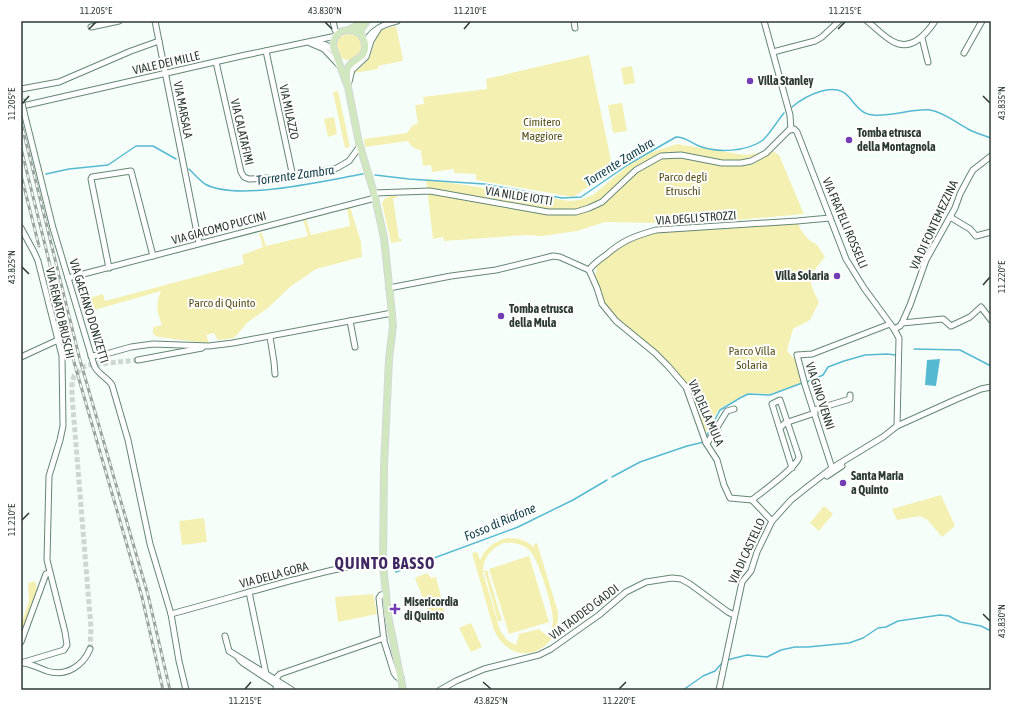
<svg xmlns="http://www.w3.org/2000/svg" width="1012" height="711" font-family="'Asap Condensed',sans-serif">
<rect width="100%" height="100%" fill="#f6fef9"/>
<!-- green -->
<g fill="#f4f0b2" fill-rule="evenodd">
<path d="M396,26L403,59L402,61L378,66V69L354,73C361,67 367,62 371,54C375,45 375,31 387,28C390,27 393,27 396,26Z"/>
<circle cx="349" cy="47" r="13"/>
<path d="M589,55L613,170L573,197L476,180V174L454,173V169L432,172L431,165L423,166L421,150C415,150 411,146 408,141L365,147L364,139L407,133L412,126L418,123L415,105L424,104L423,97L487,89L486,79Z"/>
<polygon points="632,66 635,83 624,85 621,68"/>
<polygon points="338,91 350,147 345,148 333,92"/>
<polygon points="622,103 627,131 613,133 608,105"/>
<polygon points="334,117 337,134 328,137 324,119"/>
<polygon points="677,144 745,155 773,151 779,155 804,214 715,222 658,223 605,222 577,231 542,236 527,235 444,241 443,237 433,239 426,179 569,201 580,200 593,195 630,164 652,152"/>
<path d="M397,196V198H393L399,239H402V241L391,243L382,203C385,196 390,196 397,196Z"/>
<path d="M350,207L361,242L362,257L316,269L290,287L268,308L248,322L234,338L218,340L214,333L206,335L209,342L206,343L158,337L153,334V327L162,325C157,311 155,306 161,291L91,311L89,305L79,301L103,294L105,301L244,264L242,255L263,247L259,233H262L266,246L308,236L303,219H306L311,235L350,226L347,208Z"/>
<path d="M797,221L801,230L808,239L817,245L825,257C808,277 807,279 819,302L810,320L793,329L787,350L793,358H796L804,382L770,394L749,393L738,398L719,409L704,435L688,385L657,351L636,337L617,320L603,303L594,279L597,270L593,264L612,248L656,230Z"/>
<polygon points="941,495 955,526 942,537 927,519 924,519 923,517 921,517 920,516 897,520 892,509"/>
<polygon points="824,506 833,514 819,531 810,523"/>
<polygon points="204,518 207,542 182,545 179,521"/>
<path d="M507,538C518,538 526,540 534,547V544L537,543L558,612C560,655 512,670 494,630L472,553L477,552L480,560C486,547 494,542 507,538ZM504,543C514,542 523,544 530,551C538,558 554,610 553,622C552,627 550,632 547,636L539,629L519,634L516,645L507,640L500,630L483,573L484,571L486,577L498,621H502L487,570L484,571L483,570C484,556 492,548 504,543Z"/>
<polygon points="529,556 549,622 509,634 489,569"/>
<polygon points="427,573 431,578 436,577 445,613 431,618 415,578"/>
<polygon points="35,581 37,589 21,634 21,625 29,601 28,583"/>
<polygon points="373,594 377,614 338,622 335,597"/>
<polygon points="471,623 482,647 471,652 459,628"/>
</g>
<!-- water -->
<polygon fill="#56b9d2" points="940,359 936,386 925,385 927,360"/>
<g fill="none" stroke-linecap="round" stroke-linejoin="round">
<!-- stream -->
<g stroke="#56b9d2" stroke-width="1.5">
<path d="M792,107C805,96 835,80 849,97C856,105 861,114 873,115C891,117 913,108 930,110C944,112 956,123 968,129C975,133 983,135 991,138"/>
<path d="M189,169C194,174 199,180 205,184C236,202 327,180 363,174"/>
<polyline points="46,174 69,169 108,165 136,146 153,146 176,159"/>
<path d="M375,175L409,179L484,184L562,198L581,197L629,164L676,137C686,137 691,143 699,146C717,153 747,152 763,140C769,135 778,120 784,113"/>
<polyline points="914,349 960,350 991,366"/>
<polyline points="806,382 812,380 823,375 828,367 844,361 865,355 887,354 896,355"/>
<polyline points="707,435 720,410 740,398 748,394 770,395 802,383"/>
<polyline points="612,477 640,462 687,446 704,442"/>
<polyline points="396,572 518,527 573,500 607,480"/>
<polyline points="727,660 747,655 767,657 781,650 795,647 808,647 849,643 863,638 878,628 886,627 898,621 940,615 949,616 960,622 981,626 991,631"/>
<polyline points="683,690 703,676 715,671 722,663"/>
</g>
<!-- minor-tunnel -->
<polyline stroke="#ced7d1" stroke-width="5" stroke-dasharray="5 2.5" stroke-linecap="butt" points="90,649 91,628 72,396 72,382 74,376 83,367 88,365 138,360"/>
<defs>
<g id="minor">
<polyline points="155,21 199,243"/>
<polyline points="333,21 335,30 338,33"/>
<polyline points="574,21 575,28"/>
<polyline points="764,21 790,115 791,130"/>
<path d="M867,21C875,27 883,36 892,41C910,52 925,36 935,21"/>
<polyline points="91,27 119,21"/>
<polyline points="922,38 928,62"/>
<polyline points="316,42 326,45 334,51"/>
<polyline points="310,43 324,49 339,65"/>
<path d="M365,45C368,31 384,24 397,21"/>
<polyline points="266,51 293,177"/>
<polyline points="773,52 815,41 822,37 839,21"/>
<polyline points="964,53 982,21"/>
<polyline points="216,62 241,172 244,177 249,179 293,177 337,168 349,161 360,146"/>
<polyline points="349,82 352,70 366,57 371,41 379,28"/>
<polyline points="21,89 59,82 131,51 159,41"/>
<polyline points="27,105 241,56 336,36"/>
<path d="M24,112L53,228L94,365C97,374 107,377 112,385L128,440L150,544L171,614L179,661L186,690"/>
<polyline points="790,129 794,129 797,132 846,259 864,288 894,329 899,338 897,426"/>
<polyline points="374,193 430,191 548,212 576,212 589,208 602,202 636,170 661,156 681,155 722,163 741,163 751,161 766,153 790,129"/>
<polyline points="950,217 970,229 976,236 991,232"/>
<polyline points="21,228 34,252 38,261 62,356 63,426 60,440 49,476 47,560 65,632 67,645 64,650 21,663"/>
<polyline points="109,268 91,179 92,177 131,171 153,256"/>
<polyline points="589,270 597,288 602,304 616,321 655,353 668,366 686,387 706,443 717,460 724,485 730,498 752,500 772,521"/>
<path d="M589,270C594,263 599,260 606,255C623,240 635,236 656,230L797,221L830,218"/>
<polyline points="68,278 375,198"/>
<polyline points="389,288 451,276 496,270 553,256 560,257 589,270"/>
<polyline points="350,321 355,347"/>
<polyline points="902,323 943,319 951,326 970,317 981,307 991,320"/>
<polyline points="894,329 900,326 902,323 910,305 926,260 955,208 960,194 969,177 973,170 991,156"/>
<polyline points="270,337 274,362 275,374"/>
<polyline points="91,356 106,354 131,347 153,344 209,346 233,343 392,313"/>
<polyline points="21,357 58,340"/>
<polyline points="138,360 202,348"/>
<polyline points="814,410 850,399 850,395"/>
<polyline points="780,428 785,423 815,413"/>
<polyline points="706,443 708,442 727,411 734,409"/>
<polyline points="832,468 805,385 797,355 812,354 890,324"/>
<polyline points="827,476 842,466"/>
<path d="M752,500C762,492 797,467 799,457L780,400L772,404L792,468"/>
<polyline points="249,592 266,674"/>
<polyline points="386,594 381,595 379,598 384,641 394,673 397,677 401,678"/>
<path d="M171,614C212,603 252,591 293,580C322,573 353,563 383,564"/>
<polyline points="225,636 229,651 292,690"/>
<polyline points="21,642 46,574 50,573"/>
<polyline points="239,659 243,663 284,690"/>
<path d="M23,663C32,664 39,668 47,671C66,677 83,666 90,649"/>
<polyline points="276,690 277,677 280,674 384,638"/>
<polyline points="440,690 456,681 484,669 539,655 551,649 599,615 626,592 646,582 672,578 681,579 690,584 728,612 734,615"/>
<polyline points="719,690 742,582 751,571 757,552 772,521 791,500 806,488 832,468 883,437 897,426 957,399 981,389 991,387"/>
</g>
<g id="major">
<polyline points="348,30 356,26 360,21"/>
<polyline points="362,37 360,31 367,21"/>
<path d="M348,87C347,81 346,73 348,68C352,58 367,60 365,44C362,25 332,25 333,47L348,87L359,143L374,193L384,238L390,294L393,326L389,359L384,467L383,564L388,615L403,690"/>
</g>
</defs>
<!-- minor casing -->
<use href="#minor" stroke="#658775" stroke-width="7"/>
<!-- major casing -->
<use href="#major" stroke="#d5d8d6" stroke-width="8"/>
<!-- minor -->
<use href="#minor" stroke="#fff" stroke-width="5"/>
<!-- major -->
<use href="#major" stroke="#d0e7bf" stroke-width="6"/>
<defs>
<g id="rail">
<polyline points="21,122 80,360 148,595 170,690"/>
<polyline points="21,148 74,362 142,597 163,690"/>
<polyline points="21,175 39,246"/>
</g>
</defs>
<!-- rail casing -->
<use href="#rail" stroke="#99a49e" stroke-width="3"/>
<!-- rail -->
<use href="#rail" stroke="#fff" stroke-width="1.5" stroke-dasharray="4.5" stroke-linecap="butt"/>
<defs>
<polyline id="minor-bridge" points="21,99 24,112"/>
</defs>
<!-- minor-bridge casing -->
<use href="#minor-bridge" stroke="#658775" stroke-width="7" stroke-linecap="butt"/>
<!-- minor-bridge -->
<use href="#minor-bridge" stroke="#fff" stroke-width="5"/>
</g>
<!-- ticks -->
<path fill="none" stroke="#2c3a33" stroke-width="1.5" d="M325,22L332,29M89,29L96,22M464,29L470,22M838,29L845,22M983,96L990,103M22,104L29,96M22,267L29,274M983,285L990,277M22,520L29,513M983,614L990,621M483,682L491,689M245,689L251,682M619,689L626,682"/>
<!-- markers -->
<g fill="#723db4" stroke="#fff" stroke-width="1.5">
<circle cx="750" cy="81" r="4"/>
<circle cx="849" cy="140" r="4"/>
<circle cx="837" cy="276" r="4"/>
<circle cx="501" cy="316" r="4"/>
<circle cx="843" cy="483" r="4"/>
<path d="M393 603h4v4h4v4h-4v4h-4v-4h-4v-4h4z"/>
</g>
<g text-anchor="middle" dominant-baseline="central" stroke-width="4" stroke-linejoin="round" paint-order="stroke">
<!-- street labels -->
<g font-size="12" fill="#2c3a33" stroke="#fff">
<text transform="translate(166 63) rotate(-13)">VIALE DEI MILLE</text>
<text transform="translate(183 110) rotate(79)">VIA MARSALA</text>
<text transform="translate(289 112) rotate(78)">VIA MILAZZO</text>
<text transform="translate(242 132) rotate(77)">VIA CALATAFIMI</text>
<text transform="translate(519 196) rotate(9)">VIA NILDE IOTTI</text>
<text transform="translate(696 218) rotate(-4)">VIA DEGLI STROZZI</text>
<text transform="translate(845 223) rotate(67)">VIA FRATELLI ROSSELLI</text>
<text transform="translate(934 225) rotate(-65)">VIA DI FONTEMEZZINA</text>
<text transform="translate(219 228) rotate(-15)">VIA GIACOMO PUCCINI</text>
<text transform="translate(89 311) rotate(73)">VIA GAETANO DONIZETTI</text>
<text transform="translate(60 313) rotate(77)">VIA RENATO BRUSCHI</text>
<text transform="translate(820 396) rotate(72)">VIA GINO VENNI</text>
<text transform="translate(706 413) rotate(66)">VIA DELLA MULA</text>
<text transform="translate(747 551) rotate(-65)">VIA DI CASTELLO</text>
<text transform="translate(274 575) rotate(-15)">VIA DELLA GORA</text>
<text transform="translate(584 612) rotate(-37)">VIA TADDEO GADDI</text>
</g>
<!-- poi labels -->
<g font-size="12" font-weight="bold" fill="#2c3a33" stroke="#fff" text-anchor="start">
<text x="758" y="81">Villa Stanley</text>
<text x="857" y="133">Tomba etrusca<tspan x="857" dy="14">della Montagnola</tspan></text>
<text x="829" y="276" text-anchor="end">Villa Solaria</text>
<text x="509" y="309">Tomba etrusca<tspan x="509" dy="14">della Mula</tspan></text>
<text x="851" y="476">Santa Maria<tspan x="851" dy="14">a Quinto</tspan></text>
<text x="404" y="602">Misericordia<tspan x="404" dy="14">di Quinto</tspan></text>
</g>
<!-- park labels -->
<g font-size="12" fill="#565118" stroke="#fff">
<text x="542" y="122">Cimitero<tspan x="542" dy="14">Maggiore</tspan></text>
<text x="683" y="177">Parco degli<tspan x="683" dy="14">Etruschi</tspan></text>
<text x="222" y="303">Parco di Quinto</text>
<text x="752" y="351">Parco Villa<tspan x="752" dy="14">Solaria</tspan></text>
</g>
<!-- water labels -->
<g font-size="13" font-style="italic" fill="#17434e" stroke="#fff">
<text transform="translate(619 162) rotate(-32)">Torrente Zambra</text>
<text transform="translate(295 175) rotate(-8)">Torrente Zambra</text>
<text transform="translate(500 522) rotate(-23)">Fosso di Riafone</text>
</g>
<!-- district labels -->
<g font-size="16" font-weight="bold" letter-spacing="1" fill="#3f2761" stroke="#fff">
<text x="385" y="563">QUINTO BASSO</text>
</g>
</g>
<!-- border -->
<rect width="1012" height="711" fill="none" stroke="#ffffff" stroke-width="44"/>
<rect x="22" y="22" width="968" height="667" fill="none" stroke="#2c3a33" stroke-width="1.5"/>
<g font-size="10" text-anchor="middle" fill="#2c3a33">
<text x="96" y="14">11.205°E</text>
<text x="325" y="14">43.830°N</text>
<text x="470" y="14">11.210°E</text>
<text x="845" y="14">11.215°E</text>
<text transform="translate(1001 103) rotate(-90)" y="4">43.835°N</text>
<text transform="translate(11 104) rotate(-90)" y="4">11.205°E</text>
<text transform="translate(11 267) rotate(-90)" y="4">43.825°N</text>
<text transform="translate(1001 277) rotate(-90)" y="4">11.220°E</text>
<text transform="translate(11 520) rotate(-90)" y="4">11.210°E</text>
<text transform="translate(1001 621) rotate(-90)" y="4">43.830°N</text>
<text x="245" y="704">11.215°E</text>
<text x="491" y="704">43.825°N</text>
<text x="619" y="704">11.220°E</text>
</g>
</svg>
